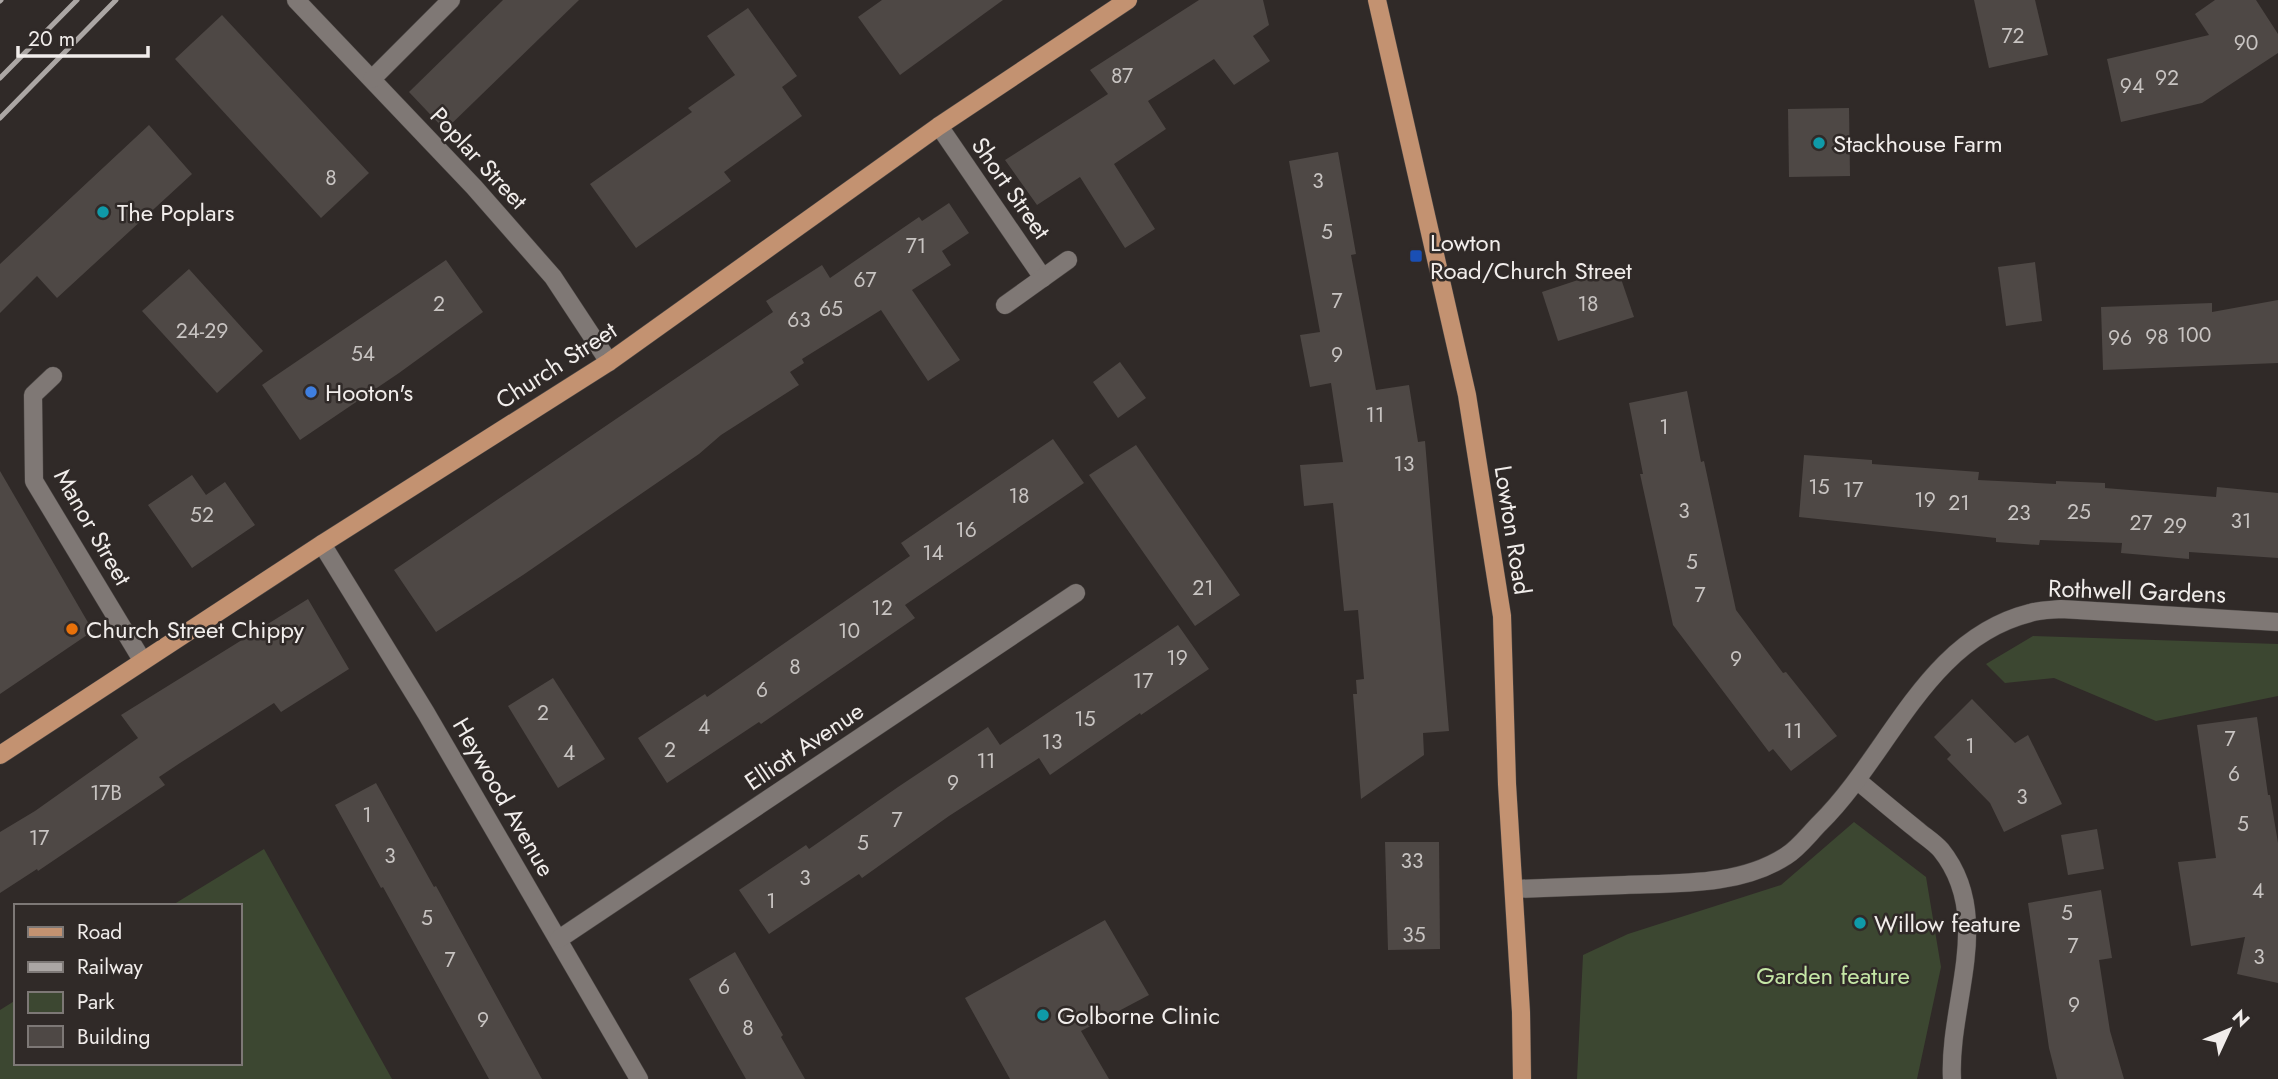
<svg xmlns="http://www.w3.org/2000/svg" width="2278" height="1079" font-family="Jost,sans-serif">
<rect width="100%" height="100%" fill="#302a28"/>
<!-- green -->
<g fill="#3c4731">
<polygon points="2033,636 2278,644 2278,696 2156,721 2054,678 2005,683 1986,664"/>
<polygon points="1854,822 1926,877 1941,967 1917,1079 1577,1079 1583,955 1628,934 1781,885"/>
<polygon points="264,849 392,1079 0,1079 0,1010 16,1000 16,1063 240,1063 240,906 171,906"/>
</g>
<!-- building -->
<g fill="#4e4845">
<polygon points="503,0 579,0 445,130 409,92"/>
<polygon points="882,0 1003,0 900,75 858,17"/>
<polygon points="1199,0 1263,0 1269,25 1253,36 1270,61 1234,85 1214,59 1148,101 1166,129 1114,164 1155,229 1125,248 1080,177 1037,205 1005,160 1108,94 1090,70"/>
<polygon points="1974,0 2035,0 2048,55 1989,68"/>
<polygon points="2215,0 2256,0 2278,34 2278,53 2202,103 2121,122 2107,59 2209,35 2195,14"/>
<polygon points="748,8 797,76 782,87 802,116 724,172 731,181 636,248 590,184 692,112 688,108 735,75 707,36"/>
<polygon points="222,15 369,173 321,218 175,59"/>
<polygon points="1849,108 1850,176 1789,177 1788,109"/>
<polygon points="149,125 192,174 57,298 37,276 0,313 0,264"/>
<polygon points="1338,152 1356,254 1351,255 1376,390 1409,385 1418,442 1425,441 1449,731 1423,733 1424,755 1361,799 1353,694 1357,694 1356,680 1364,679 1358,610 1344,611 1333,503 1304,506 1300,465 1343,462 1331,383 1310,387 1300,335 1320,332 1289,161"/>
<polygon points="949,203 969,233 942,251 951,265 912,290 960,360 928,381 881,310 802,359 804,363 790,372 799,385 721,435 699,454 523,575 436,632 394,570 773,312 766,301 822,265 830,278 919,217 922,221"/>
<polygon points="446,260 483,312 399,373 300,440 262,385"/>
<polygon points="2035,262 2042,321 2006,326 1998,267"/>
<polygon points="1617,267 1634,317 1558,341 1542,292"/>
<polygon points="189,269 263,351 217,393 142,311"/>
<polygon points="2278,300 2278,363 2103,370 2101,307 2212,303 2212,312"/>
<polygon points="1120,362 1146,398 1118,418 1093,382"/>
<polygon points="1687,391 1701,462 1704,461 1736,610 1783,673 1786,672 1837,736 1791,771 1773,749 1769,752 1673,625 1640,474 1643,474 1629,403"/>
<polygon points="1053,439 1084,483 905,605 915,618 761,724 759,722 667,783 638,738 705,694 707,697 910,556 901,543"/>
<polygon points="1136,445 1240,595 1195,626 1089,475"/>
<polygon points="1804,455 1872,460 1872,464 1979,472 1978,480 2056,484 2056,481 2105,483 2105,488 2216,497 2217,487 2278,493 2278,558 2189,552 2189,559 2121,553 2122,543 2040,540 2039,545 1996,542 1996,538 1799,517"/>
<polygon points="0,471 93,631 0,694"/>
<polygon points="192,475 206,495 225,482 255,525 192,568 148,505"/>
<polygon points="308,599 349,669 281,712 274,703 180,763 159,777 165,785 38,871 37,869 0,893 0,832 35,811 138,738 121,715"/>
<polygon points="1178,625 1209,669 1141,715 1140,713 1050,775 1039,758 949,816 862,878 859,874 769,934 739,890 806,845 809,849 898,787 988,727 1000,745"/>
<polygon points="553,678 605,759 558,788 508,706"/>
<polygon points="1972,699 2015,743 2028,735 2062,804 2004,832 1990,803 1947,759 1951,755 1934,737"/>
<polygon points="2257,717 2268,795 2270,795 2278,843 2278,983 2237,974 2245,937 2191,946 2178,862 2216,858 2197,725"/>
<polygon points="376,783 434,887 436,886 542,1079 489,1079 383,887 381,888 335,805"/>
<polygon points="2097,829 2104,869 2068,875 2061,835"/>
<polygon points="1385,842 1439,842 1440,949 1388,950"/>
<polygon points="2101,890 2112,958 2099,960 2110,1031 2124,1079 2057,1079 2049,1048 2028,903"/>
<polygon points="1105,920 1149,995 1081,1031 1109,1079 1010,1079 965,998"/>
<polygon points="735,952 783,1035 781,1037 805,1079 746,1079 689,979"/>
</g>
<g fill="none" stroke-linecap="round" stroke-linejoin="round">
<defs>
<g id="minor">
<polyline points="296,0 474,187 553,277 609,362"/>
<polyline points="372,79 451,0"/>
<polyline points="939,126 1043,278"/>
<polyline points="1005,305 1068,260"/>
<polyline points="53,376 33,395 34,481 142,660"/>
<polyline points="322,544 426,713 639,1079"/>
<path d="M1858,781C1877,797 1896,813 1916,829C1924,836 1934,842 1941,850C1995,917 1948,1003 1952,1079"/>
<path d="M1514,889C1551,888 1588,886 1625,885C1678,883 1740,886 1786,856C1799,848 1809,834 1820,823C1890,754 1926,639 2030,613C2040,610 2051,610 2061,609L2278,622"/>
<polyline points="559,939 1076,593"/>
</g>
<g id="major">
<polyline points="1377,0 1467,395 1502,616 1507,784 1521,1012 1522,1079"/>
<polyline points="0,755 322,544 609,362 939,126 1128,0"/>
</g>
</defs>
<!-- minor casing -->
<use href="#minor" stroke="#4c4745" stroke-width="19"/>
<!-- major casing -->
<use href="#major" stroke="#4c4745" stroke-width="19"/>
<!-- minor -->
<use href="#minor" stroke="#7f7875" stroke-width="18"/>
<!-- major -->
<use href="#major" stroke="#c39271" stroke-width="18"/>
<!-- rail -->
<g stroke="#aba6a4" stroke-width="5">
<polyline points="0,1 1,0"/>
<polyline points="0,78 77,0"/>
<polyline points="0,118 116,0"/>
</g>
</g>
<!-- markers -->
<g fill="#0f9aa8" stroke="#302a28" stroke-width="2.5">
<circle cx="1819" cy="143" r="7"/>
<circle cx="103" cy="212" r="7"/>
<circle cx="1860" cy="923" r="7"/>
<circle cx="1043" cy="1015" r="7"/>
</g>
<rect fill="#1a4fb4" stroke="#302a28" stroke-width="2.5" x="1409" y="249" width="14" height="14" rx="3.5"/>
<circle fill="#3f7fe0" stroke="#302a28" stroke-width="2.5" cx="311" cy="392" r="7"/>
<circle fill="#e8710a" stroke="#302a28" stroke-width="2.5" cx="72" cy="629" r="7"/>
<g text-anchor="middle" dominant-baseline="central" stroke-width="5" stroke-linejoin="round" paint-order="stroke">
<!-- number labels -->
<g font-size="21" fill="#c8c4c2">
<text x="2013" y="36">72</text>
<text x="2246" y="43">90</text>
<text x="1122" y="76">87</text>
<text x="2167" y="78">92</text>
<text x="2132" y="86">94</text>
<text x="331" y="178">8</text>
<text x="1318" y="181">3</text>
<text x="1327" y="232">5</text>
<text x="916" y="246">71</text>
<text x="865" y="280">67</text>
<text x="1337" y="301">7</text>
<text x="439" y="304">2</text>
<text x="1588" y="304">18</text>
<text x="831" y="309">65</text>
<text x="799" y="320">63</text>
<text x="202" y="331">24-29</text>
<text x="2194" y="335">100</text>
<text x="2157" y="337">98</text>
<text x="2120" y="338">96</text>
<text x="363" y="354">54</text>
<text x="1337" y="355">9</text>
<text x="1375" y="415">11</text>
<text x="1664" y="427">1</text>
<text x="1404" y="464">13</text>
<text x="1819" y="487">15</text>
<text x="1853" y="490">17</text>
<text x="1019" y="496">18</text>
<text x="1925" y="500">19</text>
<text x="1959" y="503">21</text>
<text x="1684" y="511">3</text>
<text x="2079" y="512">25</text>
<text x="2019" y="513">23</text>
<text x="202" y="515">52</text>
<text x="2241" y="521">31</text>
<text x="2141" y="523">27</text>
<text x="2175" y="526">29</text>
<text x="966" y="530">16</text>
<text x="933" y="553">14</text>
<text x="1692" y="562">5</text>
<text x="1203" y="588">21</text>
<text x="1700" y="595">7</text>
<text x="882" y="608">12</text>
<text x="849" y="631">10</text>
<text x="1177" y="658">19</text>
<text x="1736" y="659">9</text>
<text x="795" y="667">8</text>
<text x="1143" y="681">17</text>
<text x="762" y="690">6</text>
<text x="543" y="713">2</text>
<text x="1085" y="719">15</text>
<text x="704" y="727">4</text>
<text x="1793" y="731">11</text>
<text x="2230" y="739">7</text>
<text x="1052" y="742">13</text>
<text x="1970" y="746">1</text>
<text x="670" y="750">2</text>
<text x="569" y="753">4</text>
<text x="986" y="761">11</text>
<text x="2234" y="774">6</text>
<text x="953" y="783">9</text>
<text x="106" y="793">17B</text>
<text x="2022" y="797">3</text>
<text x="367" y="815">1</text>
<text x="897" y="820">7</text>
<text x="2243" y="824">5</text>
<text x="39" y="838">17</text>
<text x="863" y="843">5</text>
<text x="390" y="856">3</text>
<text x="1412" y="861">33</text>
<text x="805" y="878">3</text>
<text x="2258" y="891">4</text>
<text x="771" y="901">1</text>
<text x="2067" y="913">5</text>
<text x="427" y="918">5</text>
<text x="1414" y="935">35</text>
<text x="2073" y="946">7</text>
<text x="2259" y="957">3</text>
<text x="450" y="960">7</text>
<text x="724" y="987">6</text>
<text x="2074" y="1005">9</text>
<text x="483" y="1020">9</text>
<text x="748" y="1028">8</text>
</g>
<!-- poi labels -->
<g font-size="24" fill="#f1edeb" stroke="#302a28" text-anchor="start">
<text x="1833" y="143">Stackhouse Farm</text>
<text x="117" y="212">The Poplars</text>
<text x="1430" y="242">Lowton<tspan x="1430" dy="28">Road/Church Street</tspan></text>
<text x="325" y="392">Hooton's</text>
<text x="86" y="629">Church Street Chippy</text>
<text x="1874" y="923">Willow feature</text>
<text x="1057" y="1015">Golborne Clinic</text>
</g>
<!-- street labels -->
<g font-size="24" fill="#f1edeb" stroke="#302a28">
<text transform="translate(479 158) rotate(47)">Poplar Street</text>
<text transform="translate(1011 188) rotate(55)">Short Street</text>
<text transform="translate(556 365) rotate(-33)">Church Street</text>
<text transform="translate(93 527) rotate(60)">Manor Street</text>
<text transform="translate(1513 530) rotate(81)">Lowton Road</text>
<text transform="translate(2137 591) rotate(2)">Rothwell Gardens</text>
<text transform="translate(804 746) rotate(-34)">Elliott Avenue</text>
<text transform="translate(504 797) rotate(60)">Heywood Avenue</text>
</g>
<!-- park labels -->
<g font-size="24" fill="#c5e7a6" stroke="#302a28">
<text x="1833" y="975">Garden feature</text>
</g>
</g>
<!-- legend -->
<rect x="14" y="904" width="228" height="161" fill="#302a28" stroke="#7d7876" stroke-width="2"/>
<rect x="28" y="927" width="35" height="10" fill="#c39271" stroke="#7d7876" stroke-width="2"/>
<text x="77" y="939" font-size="21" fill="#f1edeb">Road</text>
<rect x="28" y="962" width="35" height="10" fill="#aba6a4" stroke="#7d7876" stroke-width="2"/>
<text x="77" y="974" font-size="21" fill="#f1edeb">Railway</text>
<rect x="28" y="992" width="35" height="21" fill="#3c4731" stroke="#7d7876" stroke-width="2"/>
<text x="77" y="1009" font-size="21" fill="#f1edeb">Park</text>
<rect x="28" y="1026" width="35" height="21" fill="#4e4845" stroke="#7d7876" stroke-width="2"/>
<text x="77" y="1044" font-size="21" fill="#f1edeb">Building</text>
<!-- north arrow -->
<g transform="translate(2229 1030) rotate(46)" stroke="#302a28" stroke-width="5" paint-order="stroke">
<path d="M0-5L12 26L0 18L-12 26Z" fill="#f1edeb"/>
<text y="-10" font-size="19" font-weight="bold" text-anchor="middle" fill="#f1edeb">N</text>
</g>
<!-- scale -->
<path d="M18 46v10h130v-10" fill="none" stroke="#f1edeb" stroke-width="3.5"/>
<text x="28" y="46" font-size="21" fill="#f1edeb" stroke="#302a28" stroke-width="5" paint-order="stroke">20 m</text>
</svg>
